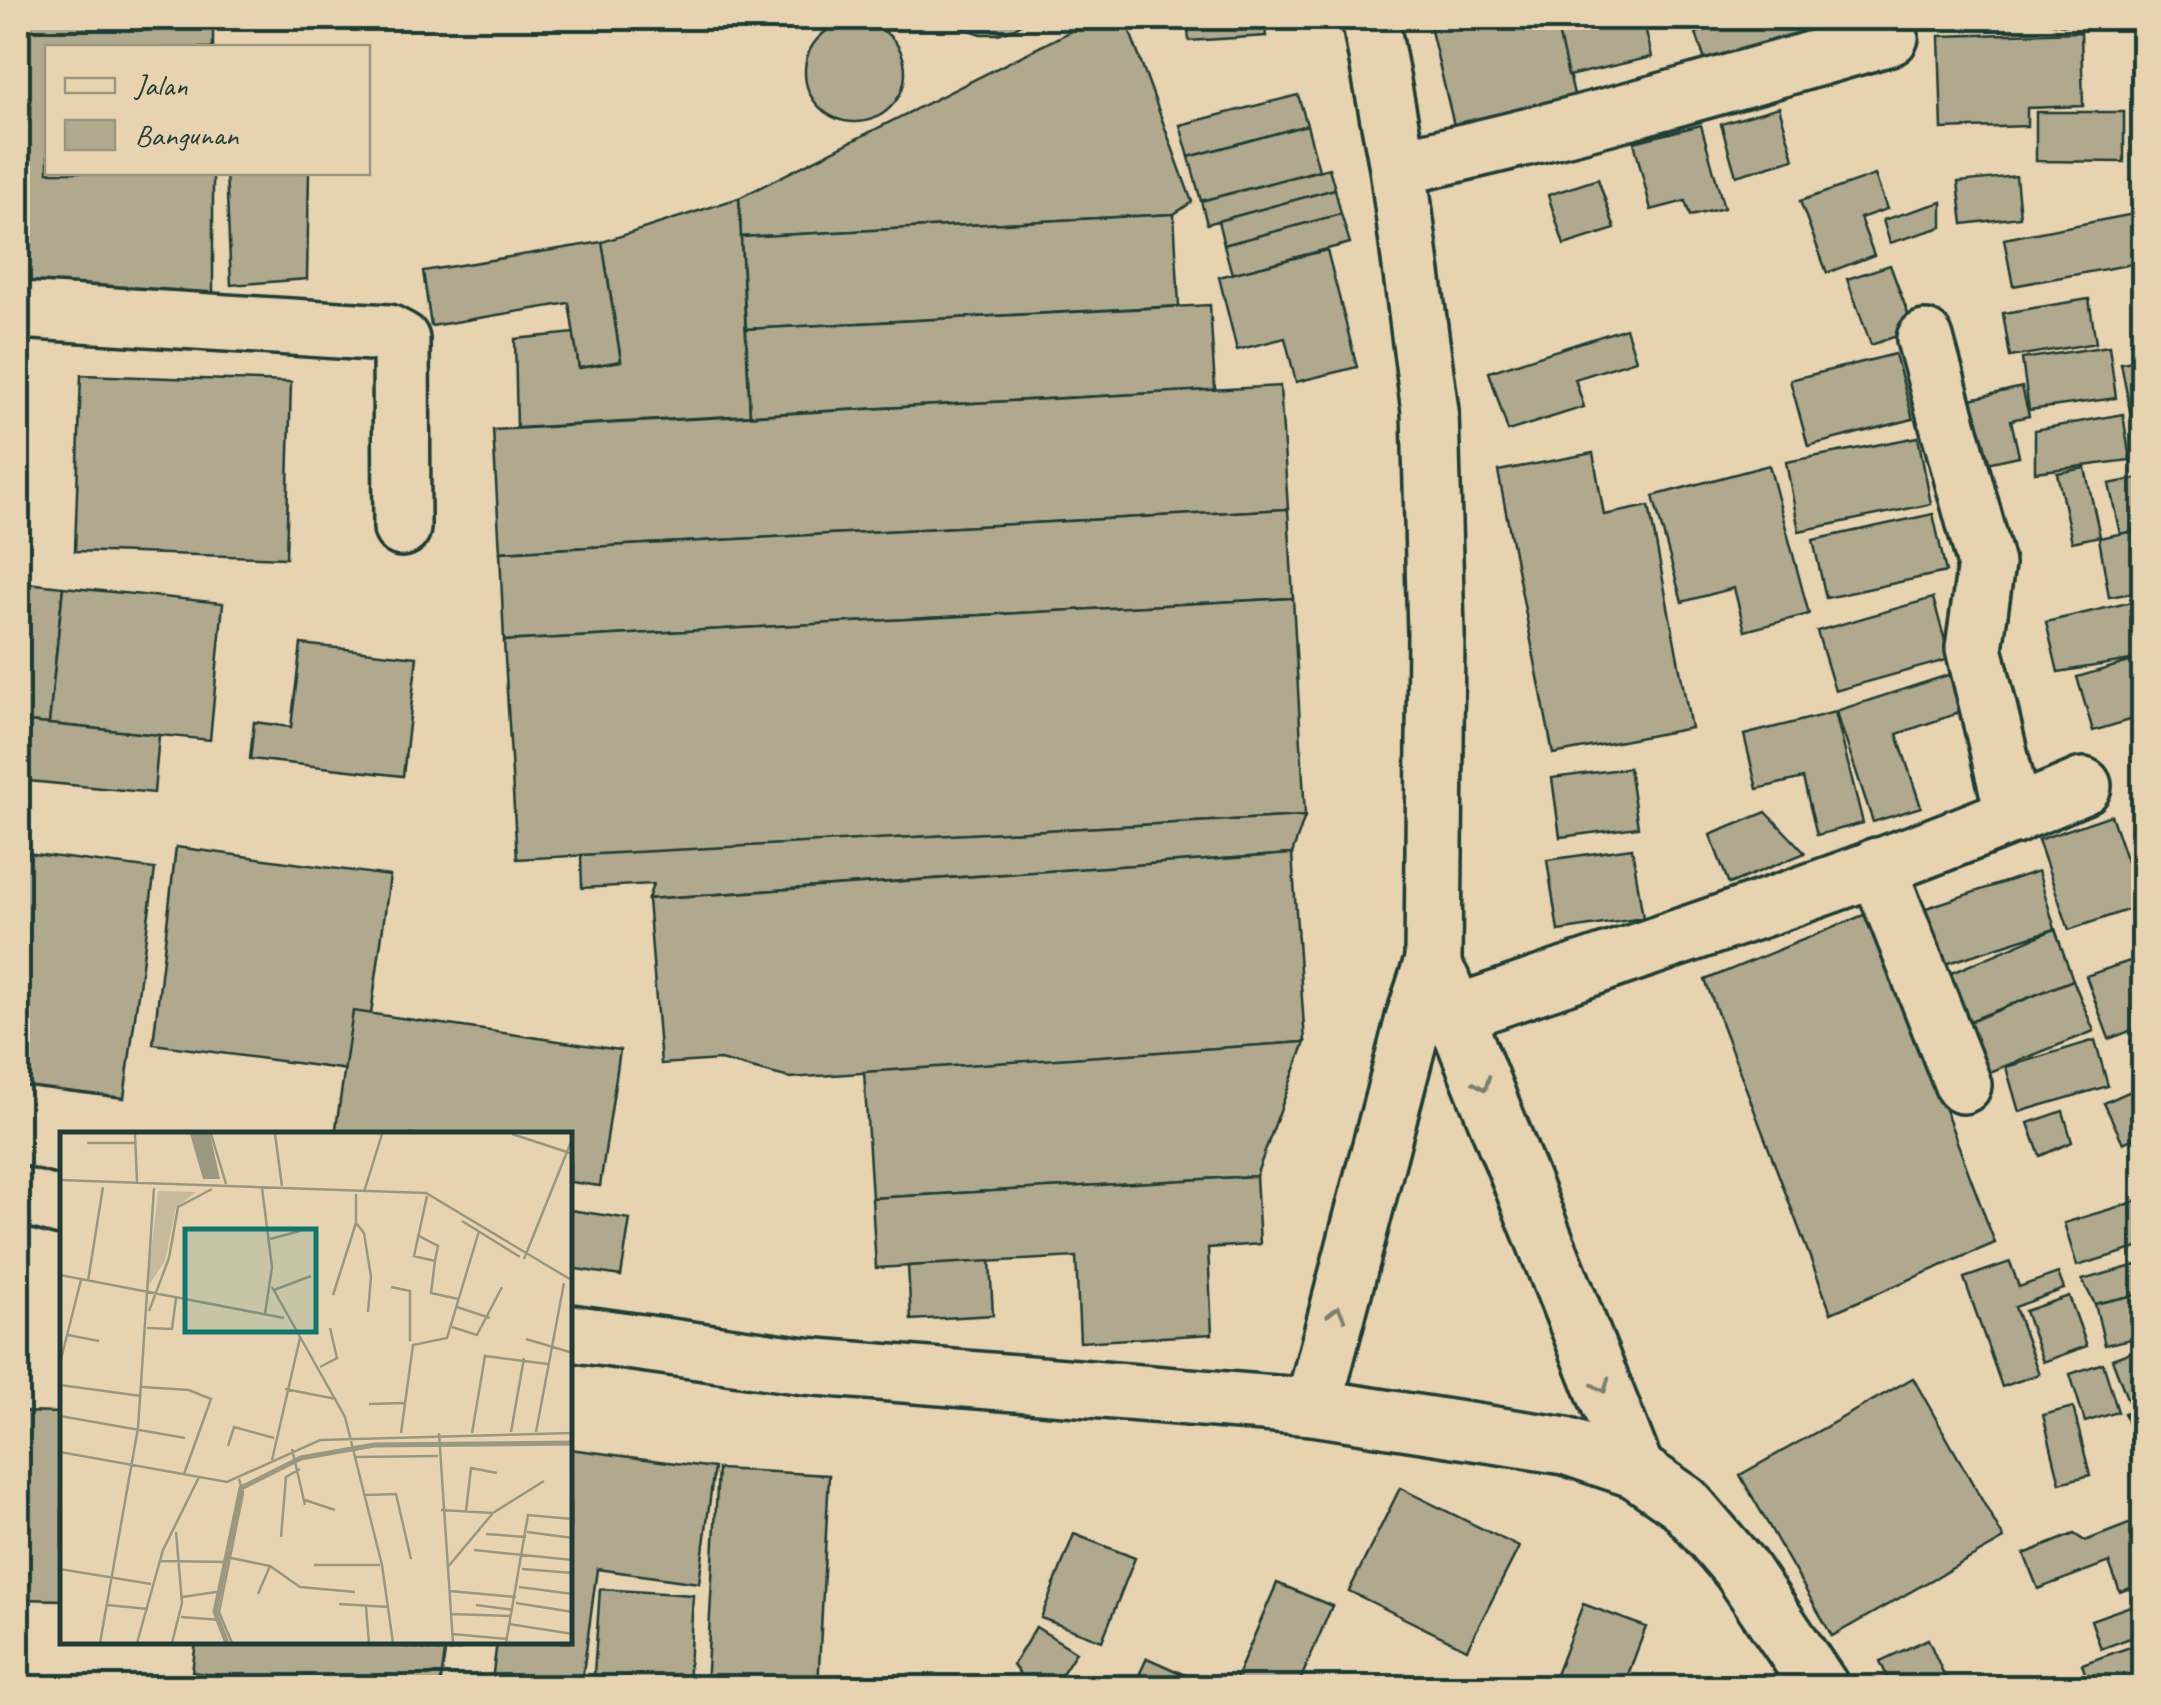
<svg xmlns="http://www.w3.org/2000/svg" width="2161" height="1705" font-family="Caveat,sans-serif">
<rect width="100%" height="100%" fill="#e8d3b1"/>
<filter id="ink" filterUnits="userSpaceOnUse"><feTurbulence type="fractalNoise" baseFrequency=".01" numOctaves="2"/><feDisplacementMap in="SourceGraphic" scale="20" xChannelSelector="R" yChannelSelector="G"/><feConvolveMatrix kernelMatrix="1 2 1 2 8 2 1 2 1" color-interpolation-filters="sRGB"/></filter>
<g filter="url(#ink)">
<!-- building -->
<g fill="#b1a98e" stroke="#1f3d34" stroke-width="2.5">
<polygon points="951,18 1030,18 1015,28 998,34 981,34 964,28"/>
<polygon points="1097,18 1125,18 1192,202 1174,214 741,237 739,198"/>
<polygon points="1187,18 1264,18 1266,36 1189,41"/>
<polygon points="1428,18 1555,18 1580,118 1459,146"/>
<polygon points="1555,18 1643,18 1652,57 1568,76"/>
<polygon points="1746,18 1808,18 1815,40 1709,73 1696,33"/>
<polygon points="2026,18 2091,18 2065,25"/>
<polygon points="18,20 213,20 213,48 48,48 48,172 213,172 213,294 18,294"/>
<circle cx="855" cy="72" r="50"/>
<polygon points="2081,32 2083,106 2027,108 2027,126 1942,129 1939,36"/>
<polygon points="1298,95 1307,125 1189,157 1180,125"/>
<polygon points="1779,107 1794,159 1736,176 1721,124"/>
<polygon points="2036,112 2124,112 2124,162 2036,161"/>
<polygon points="1307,125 1319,170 1201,201 1189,157"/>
<polygon points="1701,125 1724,208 1690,216 1685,201 1651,210 1634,142"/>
<polygon points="1329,168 1335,189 1207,224 1201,201"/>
<polygon points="226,172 309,172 307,279 231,285"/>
<polygon points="1875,175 1887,209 1860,218 1874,255 1827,273 1800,201"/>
<polygon points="2016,176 2020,217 1963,224 1958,182"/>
<polygon points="1598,179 1615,229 1564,245 1548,195"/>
<polygon points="1335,189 1341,214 1224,245 1218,221"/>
<polygon points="739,198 750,415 517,428 515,339 574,333 579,368 621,361 602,242"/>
<polygon points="1942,202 1942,227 1890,243 1883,220"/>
<polygon points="2144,212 2144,262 2013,286 2004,239"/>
<polygon points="1174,214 1179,306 746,329 741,237"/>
<polygon points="1341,214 1350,243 1232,274 1224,245"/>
<polygon points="602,242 621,361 579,368 569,303 431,326 423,271"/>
<polygon points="1327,250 1357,367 1296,382 1285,338 1237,350 1219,277"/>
<polygon points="1890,265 1914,330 1871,345 1847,279"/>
<polygon points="2144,275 2144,336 2143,336 2131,277"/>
<polygon points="2089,299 2096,343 2010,357 2003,313"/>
<polygon points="1210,305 1215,390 750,415 746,329"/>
<polygon points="1626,328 1636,360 1575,379 1584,407 1508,431 1489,372"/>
<polygon points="2109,346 2116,398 2029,410 2022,359"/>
<polygon points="1895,354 1913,419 1808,446 1790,380"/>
<polygon points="2144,359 2144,452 2138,453 2121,363"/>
<polygon points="81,375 291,382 286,558 75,551"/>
<polygon points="1280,386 1288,509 500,552 493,430"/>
<polygon points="2022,387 2029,416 2011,420 2019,456 1982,464 1967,400"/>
<polygon points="2123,414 2130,460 2035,472 2035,430"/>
<polygon points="1918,437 1931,504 1799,531 1786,462"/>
<polygon points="1593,453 1604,515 1649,506 1691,728 1553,754 1498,471"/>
<polygon points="1769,465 1809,614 1745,631 1734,588 1682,602 1653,496"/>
<polygon points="2085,468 2100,536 2072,542 2057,473"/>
<polygon points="2144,477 2144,529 2120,534 2109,484"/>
<polygon points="1288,509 1293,598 504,641 500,552"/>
<polygon points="1933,514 1946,572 1826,598 1813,540"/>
<polygon points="2144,529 2144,591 2109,597 2099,538"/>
<polygon points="18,582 63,587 49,724 18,721"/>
<polygon points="63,587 223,603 210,740 49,724"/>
<polygon points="1293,598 1305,816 517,859 504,641"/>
<polygon points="1933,598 1950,659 1835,691 1817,631"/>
<polygon points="2136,601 2143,658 2058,672 2046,622"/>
<polygon points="301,644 417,657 403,776 250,759 254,722 291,727"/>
<polygon points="2143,658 2144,716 2093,731 2077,677"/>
<polygon points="1951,674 1964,711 1897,734 1921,807 1873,822 1836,711"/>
<polygon points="1835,712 1863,823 1817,835 1803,778 1757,789 1744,735"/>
<polygon points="18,721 159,735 154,793 18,780"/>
<polygon points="1629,768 1638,827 1560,837 1552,778"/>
<polygon points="1766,812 1805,853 1729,884 1710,835"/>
<polygon points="2111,815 2142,905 2069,930 2038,840"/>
<polygon points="1305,816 1292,854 648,899 653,884 582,888 581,855"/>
<polygon points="176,847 390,876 363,1072 153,1044"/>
<polygon points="1632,848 1643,918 1558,931 1547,860"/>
<polygon points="18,852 155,869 124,1098 18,1085"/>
<polygon points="1292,854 1305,1042 790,1078 720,1060 661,1064 648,899"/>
<polygon points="2038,871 2055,929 1942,965 1923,909"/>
<polygon points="1871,912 1995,1243 1831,1313 1705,980"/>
<polygon points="2055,929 2073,980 1957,1026 1937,979"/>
<polygon points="2144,956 2144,1026 2109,1039 2086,976"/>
<polygon points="2073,980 2094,1031 1985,1074 1964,1024"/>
<polygon points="353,1011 620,1050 600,1186 570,1182 570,1135 335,1135"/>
<polygon points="2095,1040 2108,1086 2019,1112 2006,1067"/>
<polygon points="1305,1042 1256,1176 872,1198 864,1072"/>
<polygon points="2144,1085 2144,1134 2123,1143 2104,1103"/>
<polygon points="2063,1111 2072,1142 2040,1156 2028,1123"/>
<polygon points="1256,1176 1260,1244 1208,1248 1212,1334 1080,1342 1076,1257 876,1268 872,1198"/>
<polygon points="2144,1199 2144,1246 2077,1266 2064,1223"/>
<polygon points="570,1210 630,1219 621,1276 570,1268"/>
<polygon points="990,1261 993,1315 911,1320 908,1266"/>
<polygon points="2010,1262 2019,1287 2058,1273 2064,1289 2015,1307 2039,1374 2002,1387 1964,1278"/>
<polygon points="2144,1263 2144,1293 2095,1304 2082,1280"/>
<polygon points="2144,1293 2144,1336 2105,1345 2095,1304"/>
<polygon points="2069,1296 2087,1346 2043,1362 2025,1311"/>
<polygon points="2144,1347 2144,1395 2128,1401 2112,1359"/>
<polygon points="2103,1363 2118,1412 2085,1422 2070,1374"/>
<polygon points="1913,1378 2004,1539 1832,1636 1740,1475"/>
<polygon points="2144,1406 2144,1454 2139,1456 2124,1413"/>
<polygon points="2073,1407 2090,1475 2060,1483 2043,1415"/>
<polygon points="18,1412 62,1413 62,1600 18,1599"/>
<polygon points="570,1449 714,1468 699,1583 597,1569 581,1688 491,1688 497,1642 570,1642"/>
<polygon points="718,1469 829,1475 818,1688 706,1688"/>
<polygon points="1400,1488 1519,1547 1467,1649 1349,1591"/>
<polygon points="2144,1518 2144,1583 2120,1592 2109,1562 2038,1589 2024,1554 2074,1534 2085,1541"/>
<polygon points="1074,1534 1135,1558 1102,1641 1041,1618"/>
<polygon points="1277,1583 1332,1606 1297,1688 1244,1688 1234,1683"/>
<polygon points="600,1589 693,1595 688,1688 593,1688"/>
<polygon points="1583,1604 1646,1627 1623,1688 1551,1688"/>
<polygon points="2130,1606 2141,1634 2101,1649 2091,1620"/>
<polygon points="1036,1627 1076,1652 1053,1688 1030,1688 1013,1665"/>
<polygon points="1928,1639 1950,1688 1892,1688 1880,1661"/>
<polygon points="196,1642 373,1642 445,1652 440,1688 302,1688 192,1672"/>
<polygon points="373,1642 461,1642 460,1650 445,1652"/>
<polygon points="2144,1642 2144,1677 2114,1688 2090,1688 2082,1664"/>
<polygon points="1147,1658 1214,1688 1133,1688"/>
</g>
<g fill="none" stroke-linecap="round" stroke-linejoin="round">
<defs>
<g id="minor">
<path d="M1398,167C1565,131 1727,84 1890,37"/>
<polyline points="18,310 388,333 401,340 402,528"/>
<polyline points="1925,339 1986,564 1974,648 2014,816"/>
<polyline points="1877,866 1963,1085"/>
<polyline points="1441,980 1636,1470"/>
<path d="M1414,1019L1455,1014C1665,941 1879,874 2083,786"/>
<polyline points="18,1195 62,1207"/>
<polyline points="570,1333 805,1366 1313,1407 1565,1446 1636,1470 1684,1503 1740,1568 1821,1688"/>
<polyline points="1313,1407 1414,1019 1433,961 1436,633 1430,411 1398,167 1370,18"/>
</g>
</defs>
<!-- minor casing -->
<use href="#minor" stroke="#1f3d34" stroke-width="62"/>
<!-- minor -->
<use href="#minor" stroke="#e8d3b1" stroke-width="55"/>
</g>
<!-- one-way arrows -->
<defs><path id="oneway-chevron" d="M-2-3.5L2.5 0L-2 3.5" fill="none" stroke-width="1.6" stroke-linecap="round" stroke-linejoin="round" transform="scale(2.5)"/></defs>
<g stroke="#79806c">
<use href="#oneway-chevron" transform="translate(1483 1084) rotate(68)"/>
<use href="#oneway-chevron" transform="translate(1337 1313) rotate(-76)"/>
<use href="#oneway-chevron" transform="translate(1602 1386) rotate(68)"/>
</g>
</g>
<!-- overview -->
<g transform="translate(60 1132)">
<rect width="512" height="512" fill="#e8d3b1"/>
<path d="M98,59L136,60L116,75L105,129L87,156Z" fill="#c7ba9c"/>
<path d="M130,2H150L160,47H143Z" fill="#999880"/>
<path fill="none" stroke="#999880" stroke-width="5" d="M167,511L155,480L181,356L241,326L314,313L513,311"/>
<path fill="none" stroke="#98977f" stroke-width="2.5" d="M75,2L77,50M151,2L166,52M215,2L222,54M452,2L513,22M27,11H76M0,48L366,61L513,149M202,56L212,135L205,182M304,60L322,2M367,64L354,124L375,129L371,161L398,167M402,89L460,125M296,91L304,101L311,145L308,180M359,104L378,114L375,129M210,107L240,99M464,127L513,5M0,143L224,186M28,149L43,55M212,155L285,285L322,433L333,511M331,155L350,159V209M214,158L251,144M273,163L296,91V62M397,175L430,186M89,179L109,126L118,75L152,57M392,195L417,203L442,155M87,196L112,197L116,166M8,203L39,209M466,207L513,221M0,231L21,148M260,235L277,226L270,196M0,253L81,264M82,255L129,258L151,267L124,342M225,257L276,267M309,272L344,271M0,284L125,306M451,300L464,226M476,300L504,151M341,301L353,213L387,206L419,99M379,301L393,511M412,301L425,224L488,232M168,314L174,295L214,306M232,317L245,373M0,320L167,350L260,308L513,301M296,325L378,324M212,328L240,206M305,363L336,362L351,427M245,368L275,378M381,378L433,381M406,379L411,336L437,341M467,400L513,406M426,402L466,405M221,405L226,345L240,337M414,418L513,428M171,426L210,434L240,455L295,460M99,429L170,430M254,433H320M387,436L433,381L484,349M0,437L91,452M462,437L513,441M459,455L513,462M390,459L456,465M198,462L210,434M122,465L163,459M456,471L513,480M279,472L329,475M47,473L88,477M416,473L453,478M306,475L309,511M391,482L451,484M121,485L160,488M449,492L513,502M392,502L447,507M40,511L78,296L94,56M77,511L103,418L139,345M112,511L122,471L116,400M172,511L159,480L183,361L179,347M446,511L468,383L513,387"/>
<path fill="#0f766e" fill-opacity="0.15" stroke="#0f766e" stroke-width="5" d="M125,97H256V200H125Z"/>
<rect width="512" height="512" fill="none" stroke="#1f3d34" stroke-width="5"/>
</g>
<!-- margin -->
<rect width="2161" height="1705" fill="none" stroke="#e8d3b1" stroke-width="60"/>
<rect x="30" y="30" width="2101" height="1645" fill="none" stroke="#1f3d34" stroke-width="4" filter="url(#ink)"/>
<!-- legend -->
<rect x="45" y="45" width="325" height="130" fill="#e8d3b1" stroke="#98977f" stroke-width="2.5"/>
<rect x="65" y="78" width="50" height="15" fill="#e8d3b1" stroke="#98977f" stroke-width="2.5"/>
<text x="135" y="95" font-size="30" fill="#1f3d34">Jalan</text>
<rect x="65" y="120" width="50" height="30" fill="#b1a98e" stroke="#98977f" stroke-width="2.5"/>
<text x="135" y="145" font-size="30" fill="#1f3d34">Bangunan</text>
</svg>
